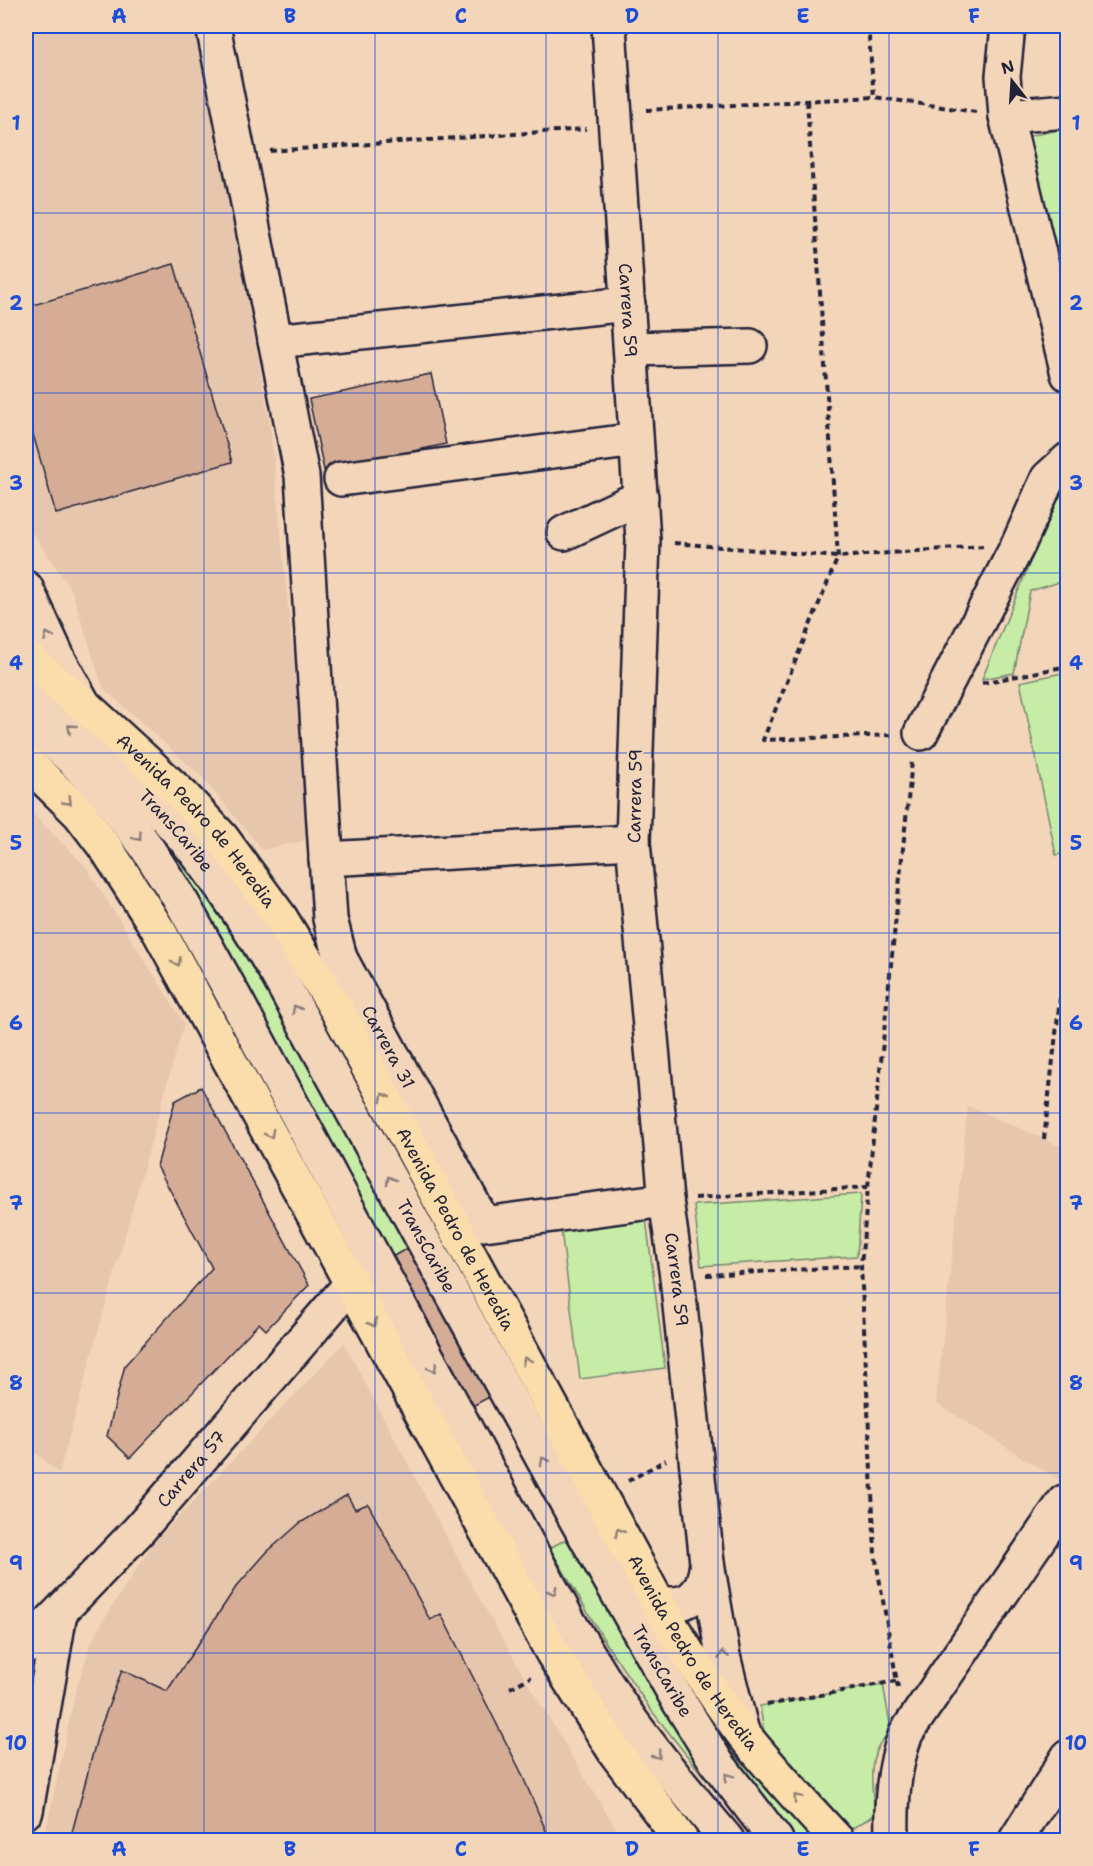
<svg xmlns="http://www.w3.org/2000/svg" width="1093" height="1866" font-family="'Shantell Sans',sans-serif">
<rect width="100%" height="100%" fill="#f3d5b9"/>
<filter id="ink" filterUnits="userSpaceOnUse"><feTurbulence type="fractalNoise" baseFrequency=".0167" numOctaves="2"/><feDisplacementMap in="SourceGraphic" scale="12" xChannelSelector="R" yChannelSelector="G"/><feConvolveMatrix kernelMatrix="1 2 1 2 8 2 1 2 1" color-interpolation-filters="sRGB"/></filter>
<g filter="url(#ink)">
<!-- built -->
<g fill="#e6c6ad">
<polygon points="26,26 197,26 270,424 311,839 263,850 201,776 103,688 72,591 35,536 26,527"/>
<polygon points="26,807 86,867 184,1023 59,1473 26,1445"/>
<polygon points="968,1106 1067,1149 1067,1485 936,1403"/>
<polygon points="344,1343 474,1589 526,1680 613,1824 625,1840 44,1840 75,1694 90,1646 103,1621 152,1545"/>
</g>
<!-- green -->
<g fill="#c6eca6" stroke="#748770" stroke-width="1.5">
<polygon points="1067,128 1068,128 1067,294 1029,136"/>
<polygon points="1067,488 1067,580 1030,591 1014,673 982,679 1060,490"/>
<polygon points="1067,672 1067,853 1056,855 1020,682"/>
<polygon points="123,796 222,900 414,1245 384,1261"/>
<polygon points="861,1194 857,1256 701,1266 694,1205"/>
<polygon points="646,1219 665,1368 580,1379 561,1230"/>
<polygon points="566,1539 707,1781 651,1710 607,1645 550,1548"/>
<path d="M883,1684L891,1730C887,1735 882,1740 879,1745C867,1764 873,1794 875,1815L851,1829L764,1732L760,1706Z"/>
<polygon points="728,1748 818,1840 790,1840 781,1830"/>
</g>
<!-- building -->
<g fill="#d5ad97" stroke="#22223b" stroke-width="1.5">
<polygon points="174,264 232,462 56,514 26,410 26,307"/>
<polygon points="431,374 446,444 324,470 309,399"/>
<polygon points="201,1087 309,1285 266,1330 259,1323 130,1458 107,1436 125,1365 212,1268 157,1166 175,1101"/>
<polygon points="414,1245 495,1394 465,1410 384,1261"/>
<polygon points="347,1495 355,1509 368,1504 430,1620 441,1614 520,1770 550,1840 70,1840 98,1734 122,1670 167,1691 236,1587 267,1552 300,1523"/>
</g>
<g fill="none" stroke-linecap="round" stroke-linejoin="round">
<defs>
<g id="minor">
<path id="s1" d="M213,26L302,476L330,919L340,958L484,1224L666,1200"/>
<path id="s2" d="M609,26L643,540L633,842L666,1200L677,1277L707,1563L723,1656L742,1732"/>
<polyline points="1008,26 1003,76 1006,116 1068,374"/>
<polyline points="1006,116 1068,111"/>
<polyline points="275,341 628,304"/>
<polyline points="631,349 750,346"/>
<polyline points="341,479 636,440"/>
<polyline points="564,533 641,497"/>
<polyline points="26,588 59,660 84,705"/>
<path id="s3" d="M26,690C85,739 146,790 195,851C226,891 253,933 279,977L572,1512L678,1700L717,1763L776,1840"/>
<path d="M41,731L73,760L112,802L145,845L180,899L237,1002L569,1622C591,1658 612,1696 638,1730C666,1768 697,1804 727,1840"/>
<polyline points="921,733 1019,543 1048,478 1068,460"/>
<polyline points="326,859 633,842"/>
<path d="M658,1603C690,1608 703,1595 707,1563"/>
<path id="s4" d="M26,1647L139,1530L351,1284"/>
<polyline points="26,1811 60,1613"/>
<path d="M892,1840C891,1803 893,1768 906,1733L1064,1502"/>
<polyline points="1016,1840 1068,1757"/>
</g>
<g id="highway">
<path id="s5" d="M26,657L85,706L143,759L182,795L222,838L280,917L338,1012L658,1603C684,1648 711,1693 743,1734C773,1771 805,1806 837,1840"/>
<polyline points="26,761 80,814 108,851 159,931 552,1652 615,1752 681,1840"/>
</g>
</defs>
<!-- minor casing -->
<use href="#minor" stroke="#22223b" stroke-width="38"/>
<!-- highway casing -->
<use href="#highway" stroke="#22223b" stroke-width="38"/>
<!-- path -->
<g stroke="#22223b" stroke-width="4" stroke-dasharray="6 4.5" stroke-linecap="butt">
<polyline points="868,26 874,97"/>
<polyline points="807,101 838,557 763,740 891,735"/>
<polyline points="646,110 874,97 976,112"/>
<polyline points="270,151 586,129"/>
<polyline points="674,543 838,557 983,546"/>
<polyline points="982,683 1068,666"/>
<polyline points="1044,1139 1068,928"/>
<polyline points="695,1198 868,1187"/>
<polyline points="706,1275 861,1266"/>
<polyline points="628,1481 666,1460"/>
<polyline points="510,1688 531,1677"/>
<polyline points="898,1688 875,1554 861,1266 868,1187 912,761"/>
<polyline points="767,1705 896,1681"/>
</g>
<!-- minor -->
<use href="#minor" stroke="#f3d5b9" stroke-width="33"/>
<!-- highway -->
<use href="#highway" stroke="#fbddab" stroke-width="33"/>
</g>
<!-- one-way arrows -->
<defs><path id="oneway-chevron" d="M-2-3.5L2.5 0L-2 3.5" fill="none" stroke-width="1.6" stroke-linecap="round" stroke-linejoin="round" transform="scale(1.5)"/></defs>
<g stroke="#8a7c7a">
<use href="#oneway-chevron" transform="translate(48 636) rotate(-114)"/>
<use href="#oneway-chevron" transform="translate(71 728) rotate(-139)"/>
<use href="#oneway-chevron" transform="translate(138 837) rotate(53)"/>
<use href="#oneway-chevron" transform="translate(296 1009) rotate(-119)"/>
<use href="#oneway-chevron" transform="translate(390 1180) rotate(-119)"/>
<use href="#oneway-chevron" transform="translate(433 1368) rotate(62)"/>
<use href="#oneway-chevron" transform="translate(544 1461) rotate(-119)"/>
<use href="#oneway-chevron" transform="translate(553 1591) rotate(62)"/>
<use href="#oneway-chevron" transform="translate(723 1655) rotate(-102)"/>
<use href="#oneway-chevron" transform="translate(657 1755) rotate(52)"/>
<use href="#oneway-chevron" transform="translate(728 1777) rotate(-126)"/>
</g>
<g stroke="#8e8073">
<use href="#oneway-chevron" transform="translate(68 801) rotate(46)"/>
<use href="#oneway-chevron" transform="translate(177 962) rotate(62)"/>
<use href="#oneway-chevron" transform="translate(384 1097) rotate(-118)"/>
<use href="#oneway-chevron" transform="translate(270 1134) rotate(62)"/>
<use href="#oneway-chevron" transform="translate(373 1323) rotate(61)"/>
<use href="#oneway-chevron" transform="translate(526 1361) rotate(-118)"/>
<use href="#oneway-chevron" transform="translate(619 1532) rotate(-119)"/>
<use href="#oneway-chevron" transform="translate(797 1798) rotate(-131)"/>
</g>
</g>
<!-- grid -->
<path fill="none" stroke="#1d4ed8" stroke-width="1.5" stroke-opacity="0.55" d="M204,26V1840M375,26V1840M546,26V1840M718,26V1840M889,26V1840M26,213H1068M26,393H1068M26,573H1068M26,753H1068M26,933H1068M26,1113H1068M26,1293H1068M26,1473H1068M26,1653H1068"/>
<g text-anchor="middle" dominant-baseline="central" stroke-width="4.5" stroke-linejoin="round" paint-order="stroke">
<!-- street labels -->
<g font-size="18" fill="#22223b" stroke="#f3d5b9">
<text stroke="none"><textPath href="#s2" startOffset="285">Carrera 59</textPath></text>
<text transform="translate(635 796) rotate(-89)">Carrera 59</text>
<text stroke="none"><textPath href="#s5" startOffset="237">Avenida Pedro de Heredia</textPath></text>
<text stroke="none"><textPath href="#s3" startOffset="206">TransCaribe</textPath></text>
<text stroke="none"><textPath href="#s1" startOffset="1044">Carrera 31</textPath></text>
<text stroke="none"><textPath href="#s5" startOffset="723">Avenida Pedro de Heredia</textPath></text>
<text stroke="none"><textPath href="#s3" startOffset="692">TransCaribe</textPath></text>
<text stroke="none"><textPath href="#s2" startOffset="1257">Carrera 59</textPath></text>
<text stroke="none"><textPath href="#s4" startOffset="243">Carrera 57</textPath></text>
<text stroke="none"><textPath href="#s5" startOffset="1209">Avenida Pedro de Heredia</textPath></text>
<text stroke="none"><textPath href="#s3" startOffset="1178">TransCaribe</textPath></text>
</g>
</g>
<!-- margin -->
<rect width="1093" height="1866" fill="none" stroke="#f3d5b9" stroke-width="66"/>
<!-- north arrow -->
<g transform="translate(1012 81) rotate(343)" stroke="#f3d5b9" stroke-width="4.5" paint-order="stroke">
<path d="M0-4.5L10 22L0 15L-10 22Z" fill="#22223b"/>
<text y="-9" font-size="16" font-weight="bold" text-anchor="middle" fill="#22223b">N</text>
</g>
<rect x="33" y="33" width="1027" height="1800" fill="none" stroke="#1d4ed8" stroke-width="2"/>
<g font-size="20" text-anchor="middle" font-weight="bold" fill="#1d4ed8">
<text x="119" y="23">A</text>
<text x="290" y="23">B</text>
<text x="461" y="23">C</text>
<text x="632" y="23">D</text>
<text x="803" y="23">E</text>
<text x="974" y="23">F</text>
<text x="16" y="130">1</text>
<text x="1076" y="130">1</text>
<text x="16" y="310">2</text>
<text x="1076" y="310">2</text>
<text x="16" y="490">3</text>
<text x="1076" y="490">3</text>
<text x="16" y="670">4</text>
<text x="1076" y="670">4</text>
<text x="16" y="850">5</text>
<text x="1076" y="850">5</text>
<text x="16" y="1030">6</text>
<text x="1076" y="1030">6</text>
<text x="16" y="1210">7</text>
<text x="1076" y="1210">7</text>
<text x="16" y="1390">8</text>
<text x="1076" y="1390">8</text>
<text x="16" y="1570">9</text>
<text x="1076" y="1570">9</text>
<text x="16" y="1750">10</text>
<text x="1076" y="1750">10</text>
<text x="119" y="1856">A</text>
<text x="290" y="1856">B</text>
<text x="461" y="1856">C</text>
<text x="632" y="1856">D</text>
<text x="803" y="1856">E</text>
<text x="974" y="1856">F</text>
</g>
</svg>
